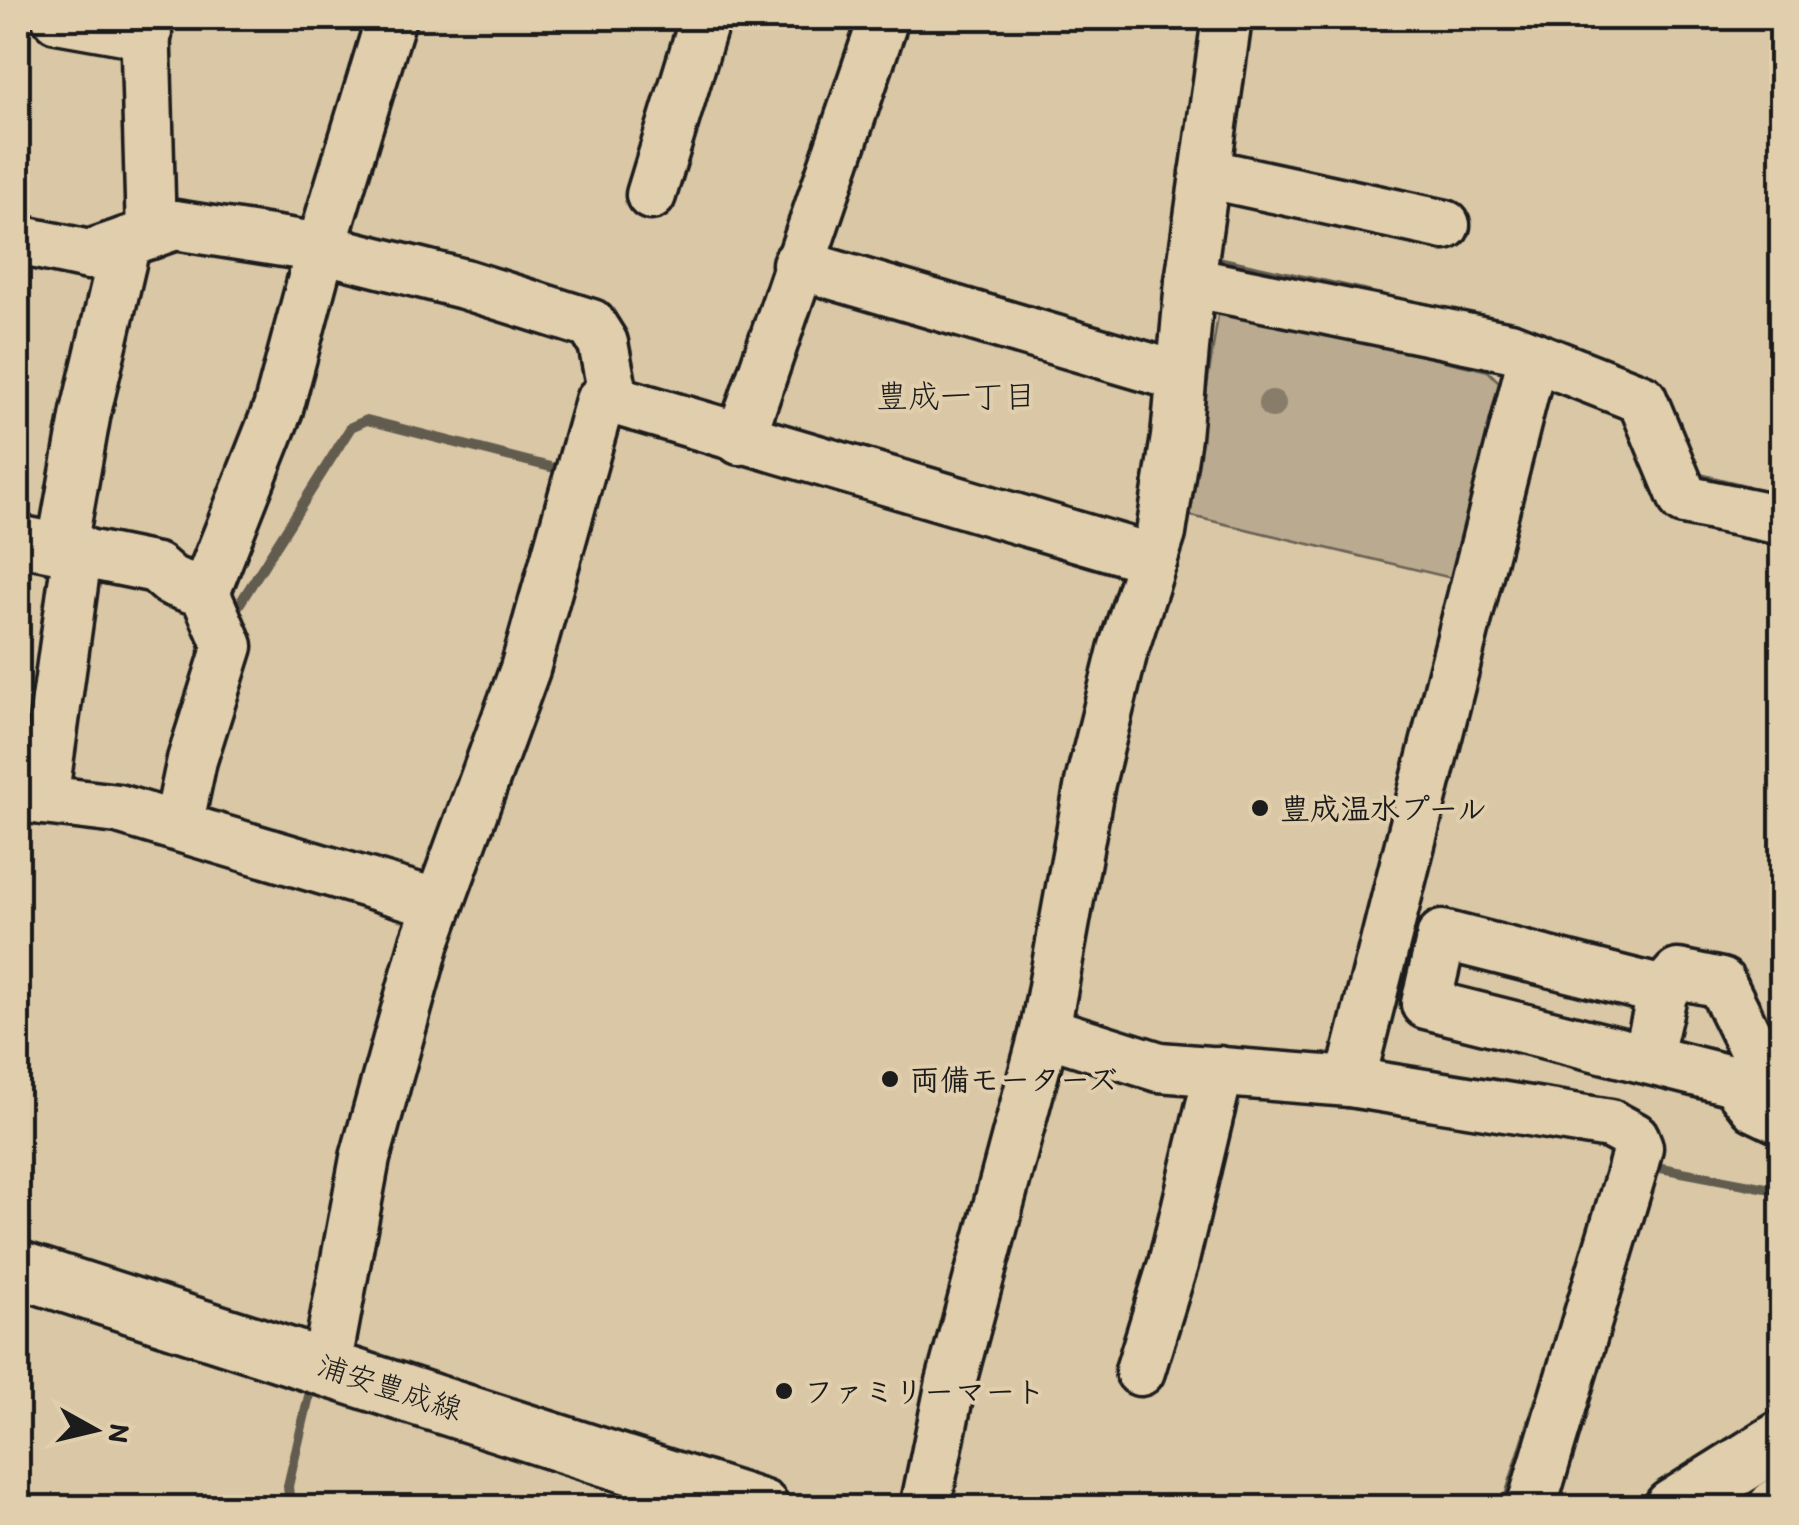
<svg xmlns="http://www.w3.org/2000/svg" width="1799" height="1525" font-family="Itim,'Klee One',sans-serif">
<rect width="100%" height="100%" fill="#d9c7a6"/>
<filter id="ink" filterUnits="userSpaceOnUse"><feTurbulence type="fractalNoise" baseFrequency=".01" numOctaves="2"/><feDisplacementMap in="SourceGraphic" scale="20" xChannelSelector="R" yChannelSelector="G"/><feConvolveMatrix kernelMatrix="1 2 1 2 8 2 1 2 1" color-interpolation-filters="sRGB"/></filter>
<g filter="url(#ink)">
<!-- green -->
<polygon fill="#baaa8f" stroke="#6b6356" stroke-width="2.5" points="1219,309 1488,371 1499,382 1456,579 1187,515"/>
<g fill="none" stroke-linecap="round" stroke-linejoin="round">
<!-- stream -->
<g stroke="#625b50" stroke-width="10">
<polyline points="1204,258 1368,294"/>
<polyline points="1694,471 1697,477 1746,489"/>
<polyline points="230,619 351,427 367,420 566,471"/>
<polyline points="1645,1165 1782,1191"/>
<polyline points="290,1508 288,1486 309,1396"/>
<polyline points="1505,1508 1539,1400"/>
</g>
<defs>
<g id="minor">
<polyline points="57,18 147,34"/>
<polyline points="145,18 151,234"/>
<polyline points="1205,173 1445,225"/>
<polyline points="651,195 705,18"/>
<polyline points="18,240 89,255 175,225 321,248 464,284 591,324 603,343 614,400 1153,559"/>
<polyline points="797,264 1181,377"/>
<polyline points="1190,282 1510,347 1642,399 1684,500 1782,520"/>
<polyline points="740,440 881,27"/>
<polyline points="18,540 156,568 171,581 205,593"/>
<polyline points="62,546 86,412 126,242"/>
<polyline points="18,797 118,809 439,904"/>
<polyline points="43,800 78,549"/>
<polyline points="178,826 192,760 228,646 205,593 278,409 321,248 391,18"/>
<polyline points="1663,991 1442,935 1426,1004 1734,1081 1755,1107 1782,1120"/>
<polyline points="1045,1031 1159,1067 1350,1082 1610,1124 1634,1137 1638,1147 1631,1174 1531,1508"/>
<polyline points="1647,1059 1663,991 1678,974 1721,983 1759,1060 1782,1065"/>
<polyline points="1350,1082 1533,356"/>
<polyline points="326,1367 365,1158 425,942 525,669 600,401 614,400"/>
<polyline points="1140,1371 1173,1264 1219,1071"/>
<polyline points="925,1508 951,1382 1045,1031 1090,783 1123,650 1161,533 1176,437 1190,282 1227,18"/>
</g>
<g id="major">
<polyline points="18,1269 761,1508"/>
<polyline points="1672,1508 1782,1439"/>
<polyline points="1776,1508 1782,1504"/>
</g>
</defs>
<!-- minor casing -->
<use href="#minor" stroke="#1c1c1c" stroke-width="55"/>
<!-- major casing -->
<use href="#major" stroke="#1c1c1c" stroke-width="62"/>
<!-- minor -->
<use href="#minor" stroke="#e1ceac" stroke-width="48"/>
<!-- major -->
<use href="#major" stroke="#e1ceac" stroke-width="55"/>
</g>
<!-- trees -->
<circle fill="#877d6a" cx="1272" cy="404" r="14"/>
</g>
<!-- markers -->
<g fill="#1c1c1c" stroke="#e1ceac" stroke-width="4">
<circle cx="1260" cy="808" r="10"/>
<circle cx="890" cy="1079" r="10"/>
<circle cx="784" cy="1391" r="10"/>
</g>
<g text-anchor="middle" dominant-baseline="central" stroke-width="8" stroke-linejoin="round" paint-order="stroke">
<!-- poi labels -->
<g font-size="30" font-weight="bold" fill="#1c1c1c" stroke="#e1ceac" text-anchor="start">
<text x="1280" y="808">豊成温水プール</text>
<text x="910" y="1079">両備モーターズ</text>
<text x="804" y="1391">ファミリーマート</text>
</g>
<!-- street labels -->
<g font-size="30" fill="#1c1c1c" stroke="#e1ceac">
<text transform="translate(390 1387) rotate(18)">浦安豊成線</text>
</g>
<!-- neighbourhood labels -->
<g font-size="32" fill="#1c1c1c" stroke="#e1ceac">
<text x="956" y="396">豊成一丁目</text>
</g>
</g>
<!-- margin -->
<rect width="1799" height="1525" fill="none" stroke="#e1ceac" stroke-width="60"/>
<rect x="30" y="30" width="1739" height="1465" fill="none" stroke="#1c1c1c" stroke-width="4" filter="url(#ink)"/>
<!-- north arrow -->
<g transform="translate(95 1430) rotate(98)" stroke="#e1ceac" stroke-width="8" paint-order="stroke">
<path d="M0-8L18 38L0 25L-18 38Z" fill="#1c1c1c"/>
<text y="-15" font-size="28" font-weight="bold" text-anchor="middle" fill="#1c1c1c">N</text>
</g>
</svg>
